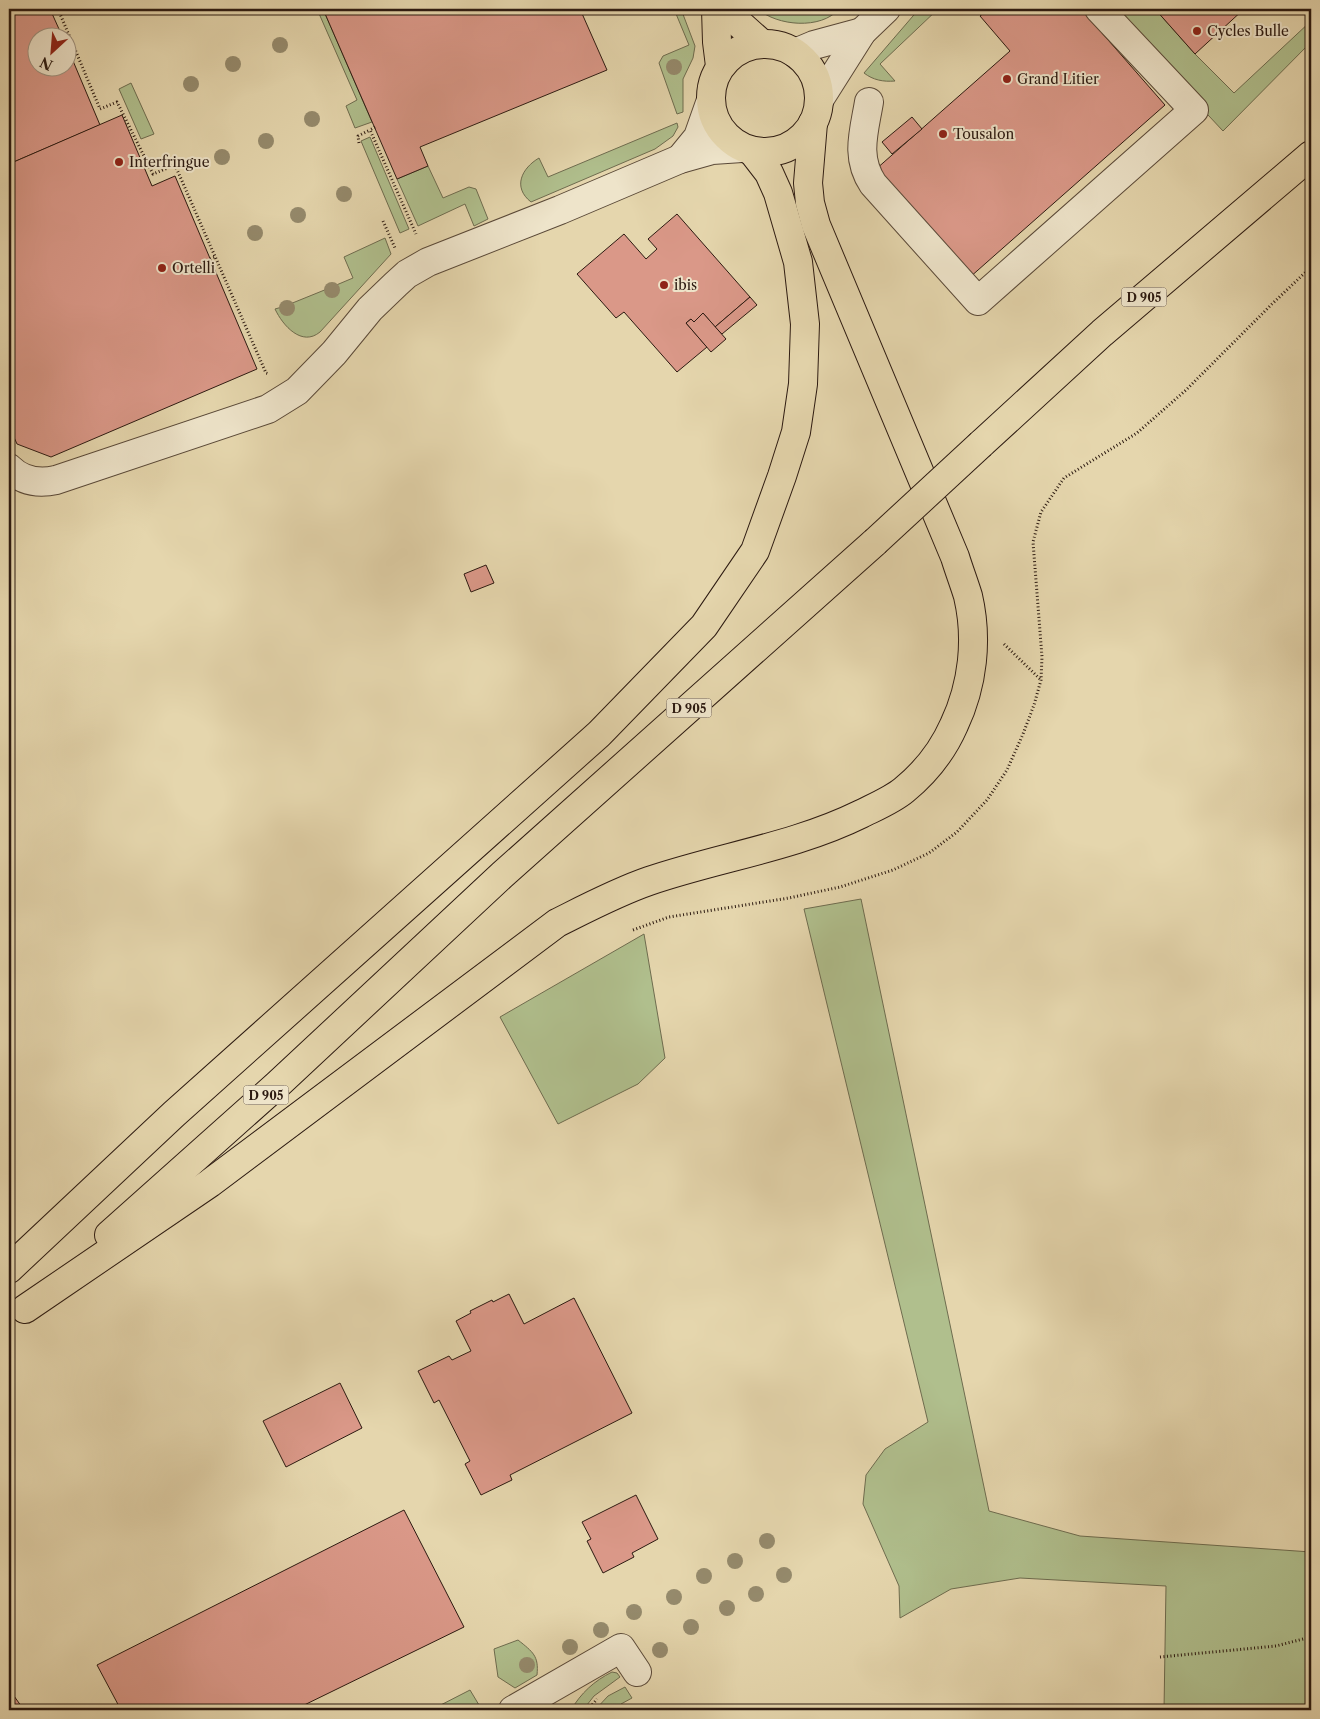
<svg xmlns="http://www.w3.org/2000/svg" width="1320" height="1719" font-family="'Libre Caslon Text',serif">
<rect width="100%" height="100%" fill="#e5d6ad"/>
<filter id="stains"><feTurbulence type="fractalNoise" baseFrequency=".004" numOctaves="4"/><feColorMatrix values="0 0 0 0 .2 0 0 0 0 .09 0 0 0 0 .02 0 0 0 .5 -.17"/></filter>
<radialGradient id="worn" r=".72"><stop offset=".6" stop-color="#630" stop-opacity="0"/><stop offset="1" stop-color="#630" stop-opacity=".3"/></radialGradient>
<!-- green -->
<g fill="#b0bf8d" stroke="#6e6c4f">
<polygon points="317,9 323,9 372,122 355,128 346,106 357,100"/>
<polygon points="674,9 681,9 695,46 693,58 683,79 683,112 677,114 659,63 663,56 689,45"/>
<path d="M758,9H839C821,30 777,26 758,9Z"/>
<path d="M919,9H938L880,64L895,81C883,82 873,80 864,73Z"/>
<polygon points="1109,9 1155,9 1195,54 1234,93 1311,21 1311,42 1223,131"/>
<polygon points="131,83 154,134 141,139 119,89"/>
<path d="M677,123L678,127L673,136L655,149L531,202C512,187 522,168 539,158L548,177Z"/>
<polygon points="370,137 409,229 400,233 361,141"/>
<polygon points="428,166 443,198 469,187 476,189 488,219 474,226 465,204 418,226 397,179"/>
<path d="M385,238L391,254L320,332C302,347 283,326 275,309L282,307L285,302L290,304L327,289L329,284L334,286L353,278L344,257Z"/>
<polygon points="861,899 989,1511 1080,1536 1311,1552 1311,1710 1164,1710 1166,1586 1020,1578 951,1589 900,1618 899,1586 863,1504 866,1475 885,1449 928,1422 804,909"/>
<polygon points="644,934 665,1058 638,1084 558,1124 500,1017"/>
<path d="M518,1640C533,1652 539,1656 537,1675L515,1688L498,1677L494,1649Z"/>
<path d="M612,1672L617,1673L620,1677L594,1696L583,1710H571C581,1693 594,1681 612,1672Z"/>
<polygon points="625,1687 632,1698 621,1704 618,1710 595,1710 608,1696"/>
<polygon points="470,1690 482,1710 431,1710"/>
</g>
<!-- building -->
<g fill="#da9888" stroke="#2c1a11">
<polygon points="9,9 50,9 63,38 38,38 38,68 68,68 68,49 100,125 9,164"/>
<polygon points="323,9 580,9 607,70 420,147 428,166 397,179"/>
<polygon points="989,9 1081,9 1165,105 969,278 875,170 1010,51 980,16"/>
<polygon points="1155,9 1244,9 1195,54"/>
<polygon points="122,115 152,186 175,176 257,369 51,457 17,444 9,426 9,164"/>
<polygon points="912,117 922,129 892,154 882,142"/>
<polygon points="677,214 750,297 715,327 703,313 694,322 691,319 686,323 707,347 677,372 624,312 616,318 577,274 624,234 646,259 657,249 648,239"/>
<polygon points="750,297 757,305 722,334 715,327"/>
<polygon points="703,313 726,339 711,352 686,323 691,319 694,322"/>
<polygon points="486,565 494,583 471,592 464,574"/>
<polygon points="509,1294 524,1324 574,1298 632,1413 510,1475 512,1480 481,1495 465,1464 470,1461 439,1400 434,1403 418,1371 449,1356 452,1360 471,1351 456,1321 471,1313 470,1311 492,1300 493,1302"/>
<polygon points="340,1383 362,1428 286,1467 263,1421"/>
<polygon points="636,1495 658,1539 632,1553 634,1557 603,1573 587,1541 591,1539 582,1522"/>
<polygon points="404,1510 464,1627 294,1710 121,1710 97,1665"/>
<polygon points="9,1689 24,1710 9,1710"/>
</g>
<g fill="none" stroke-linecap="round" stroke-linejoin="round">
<defs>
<g id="minor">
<polyline points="795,53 814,45 862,32"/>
<polyline points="819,100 862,32 886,9"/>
<path d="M869,102C864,132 855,157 873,184L978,301L1194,110L1099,9"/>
<polyline points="680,159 698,137 710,103"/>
<path d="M9,468C22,481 38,484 56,480L268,409L297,391L334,353L370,309L396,284L407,274L428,262L560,210L680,159L712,150L742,148"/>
<polyline points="513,1710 621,1648 637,1672"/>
</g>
<g id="major">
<polyline points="716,9 717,42 720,66"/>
<polyline points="723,9 762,44"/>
<circle cx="765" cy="98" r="54"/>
<polyline points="981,444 1102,333 1311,155"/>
<polyline points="109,1235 277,1085 502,875 875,542"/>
<polyline points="9,1269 174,1114 599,734 704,626 755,551 782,476 796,432 803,384 805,324 798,262 778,193 769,173 752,151"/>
<path d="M25,1309L210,1183L557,923C587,908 617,892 649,881C719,857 794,847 861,814C875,807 892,800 904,790C926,772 943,750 954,725C973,685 978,639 968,596C964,583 959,570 955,557L816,225L810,203L808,183L813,123"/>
</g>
</defs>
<!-- minor casing -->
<use href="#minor" stroke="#5a4938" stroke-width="30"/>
<!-- major casing -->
<use href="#major" stroke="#2c1a11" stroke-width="30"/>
<!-- path -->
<g stroke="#2c1a11" stroke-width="3" stroke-dasharray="1 2.5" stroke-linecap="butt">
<polyline points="58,9 100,109 117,102 153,174 175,165 266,373 269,374"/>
<polyline points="375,127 370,130 416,234"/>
<polyline points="359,143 358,136 370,130"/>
<polyline points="383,221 395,248"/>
<polyline points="210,259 215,257"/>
<polyline points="1004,644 1041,680"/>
<polyline points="633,930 669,917 789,898 840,887 893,870 929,853 957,832 987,800 1007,770 1023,734 1034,705 1041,680 1042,657 1033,542 1041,512 1064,478 1137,433 1186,390 1272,304 1311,267"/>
<polyline points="1160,1657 1276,1646 1311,1637"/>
<polyline points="588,1710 597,1699"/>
</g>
<!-- minor -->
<use href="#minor" stroke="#eee4ca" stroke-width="28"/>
<!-- major -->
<use href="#major" stroke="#e5d6ad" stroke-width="28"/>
<defs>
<polyline id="major-bridge" points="875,542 981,444"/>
</defs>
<!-- major-bridge casing -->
<use href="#major-bridge" stroke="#2c1a11" stroke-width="30" stroke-linecap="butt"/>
<!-- major-bridge -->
<use href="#major-bridge" stroke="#e5d6ad" stroke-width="28"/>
</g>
<!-- trees -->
<g fill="#958a6c">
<circle cx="280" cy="45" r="8"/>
<circle cx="233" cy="64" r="8"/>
<circle cx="674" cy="67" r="8"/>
<circle cx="191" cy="84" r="8"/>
<circle cx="312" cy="119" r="8"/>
<circle cx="266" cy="141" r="8"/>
<circle cx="222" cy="157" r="8"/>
<circle cx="344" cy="194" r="8"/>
<circle cx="298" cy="215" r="8"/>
<circle cx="255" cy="233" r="8"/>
<circle cx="332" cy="290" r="8"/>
<circle cx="287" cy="308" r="8"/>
<circle cx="767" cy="1541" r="8"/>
<circle cx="735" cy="1561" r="8"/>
<circle cx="784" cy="1575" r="8"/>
<circle cx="704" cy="1576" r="8"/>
<circle cx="756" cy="1594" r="8"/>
<circle cx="674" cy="1597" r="8"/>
<circle cx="727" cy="1608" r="8"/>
<circle cx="634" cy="1612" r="8"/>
<circle cx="691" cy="1627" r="8"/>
<circle cx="601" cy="1630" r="8"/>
<circle cx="570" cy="1647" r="8"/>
<circle cx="660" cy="1650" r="8"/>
<circle cx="527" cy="1665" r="8"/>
</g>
<!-- markers -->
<g fill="#8f2418" stroke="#eee4ca" stroke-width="2">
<circle cx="1197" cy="31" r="5"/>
<circle cx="1007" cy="79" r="5"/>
<circle cx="943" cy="134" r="5"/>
<circle cx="119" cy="162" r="5"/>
<circle cx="162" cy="268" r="5"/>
<circle cx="664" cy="285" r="5"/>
</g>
<g text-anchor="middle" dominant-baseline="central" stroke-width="4" stroke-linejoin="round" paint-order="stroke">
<!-- shield labels -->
<g fill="#eee4ca" stroke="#665748" stroke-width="1">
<rect x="1121.5" y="287.5" width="45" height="19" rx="4"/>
<rect x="666.5" y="698.5" width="45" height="19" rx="4"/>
<rect x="243.5" y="1085.5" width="45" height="19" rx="4"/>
</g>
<g font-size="12" font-weight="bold" fill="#2c1a11">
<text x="1144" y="297">D 905</text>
<text x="689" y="708">D 905</text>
<text x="266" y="1095">D 905</text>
</g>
<!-- poi labels -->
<g font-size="14" fill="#2c1a11" stroke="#eee4ca" text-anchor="start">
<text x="1207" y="31">Cycles Bulle</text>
<text x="1017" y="79">Grand Litier</text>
<text x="953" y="134">Tousalon</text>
<text x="129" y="162">Interfringue</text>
<text x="172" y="268">Ortelli</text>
<text x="674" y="285">ibis</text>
</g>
</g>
<!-- margin -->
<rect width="1320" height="1719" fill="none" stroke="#e5d6ad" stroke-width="30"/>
<rect x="10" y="10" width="1300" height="1699" fill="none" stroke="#2c1a11" stroke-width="2.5"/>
<rect x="15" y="15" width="1290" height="1689" fill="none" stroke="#2c1a11"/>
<!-- north arrow -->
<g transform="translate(52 52) rotate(206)"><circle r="24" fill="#eee4ca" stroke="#a09380"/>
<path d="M0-4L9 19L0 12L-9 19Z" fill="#8f2418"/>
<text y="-8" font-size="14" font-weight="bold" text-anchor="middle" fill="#2c1a11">N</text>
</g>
<rect width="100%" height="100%" filter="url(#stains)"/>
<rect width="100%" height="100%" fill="url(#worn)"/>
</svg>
